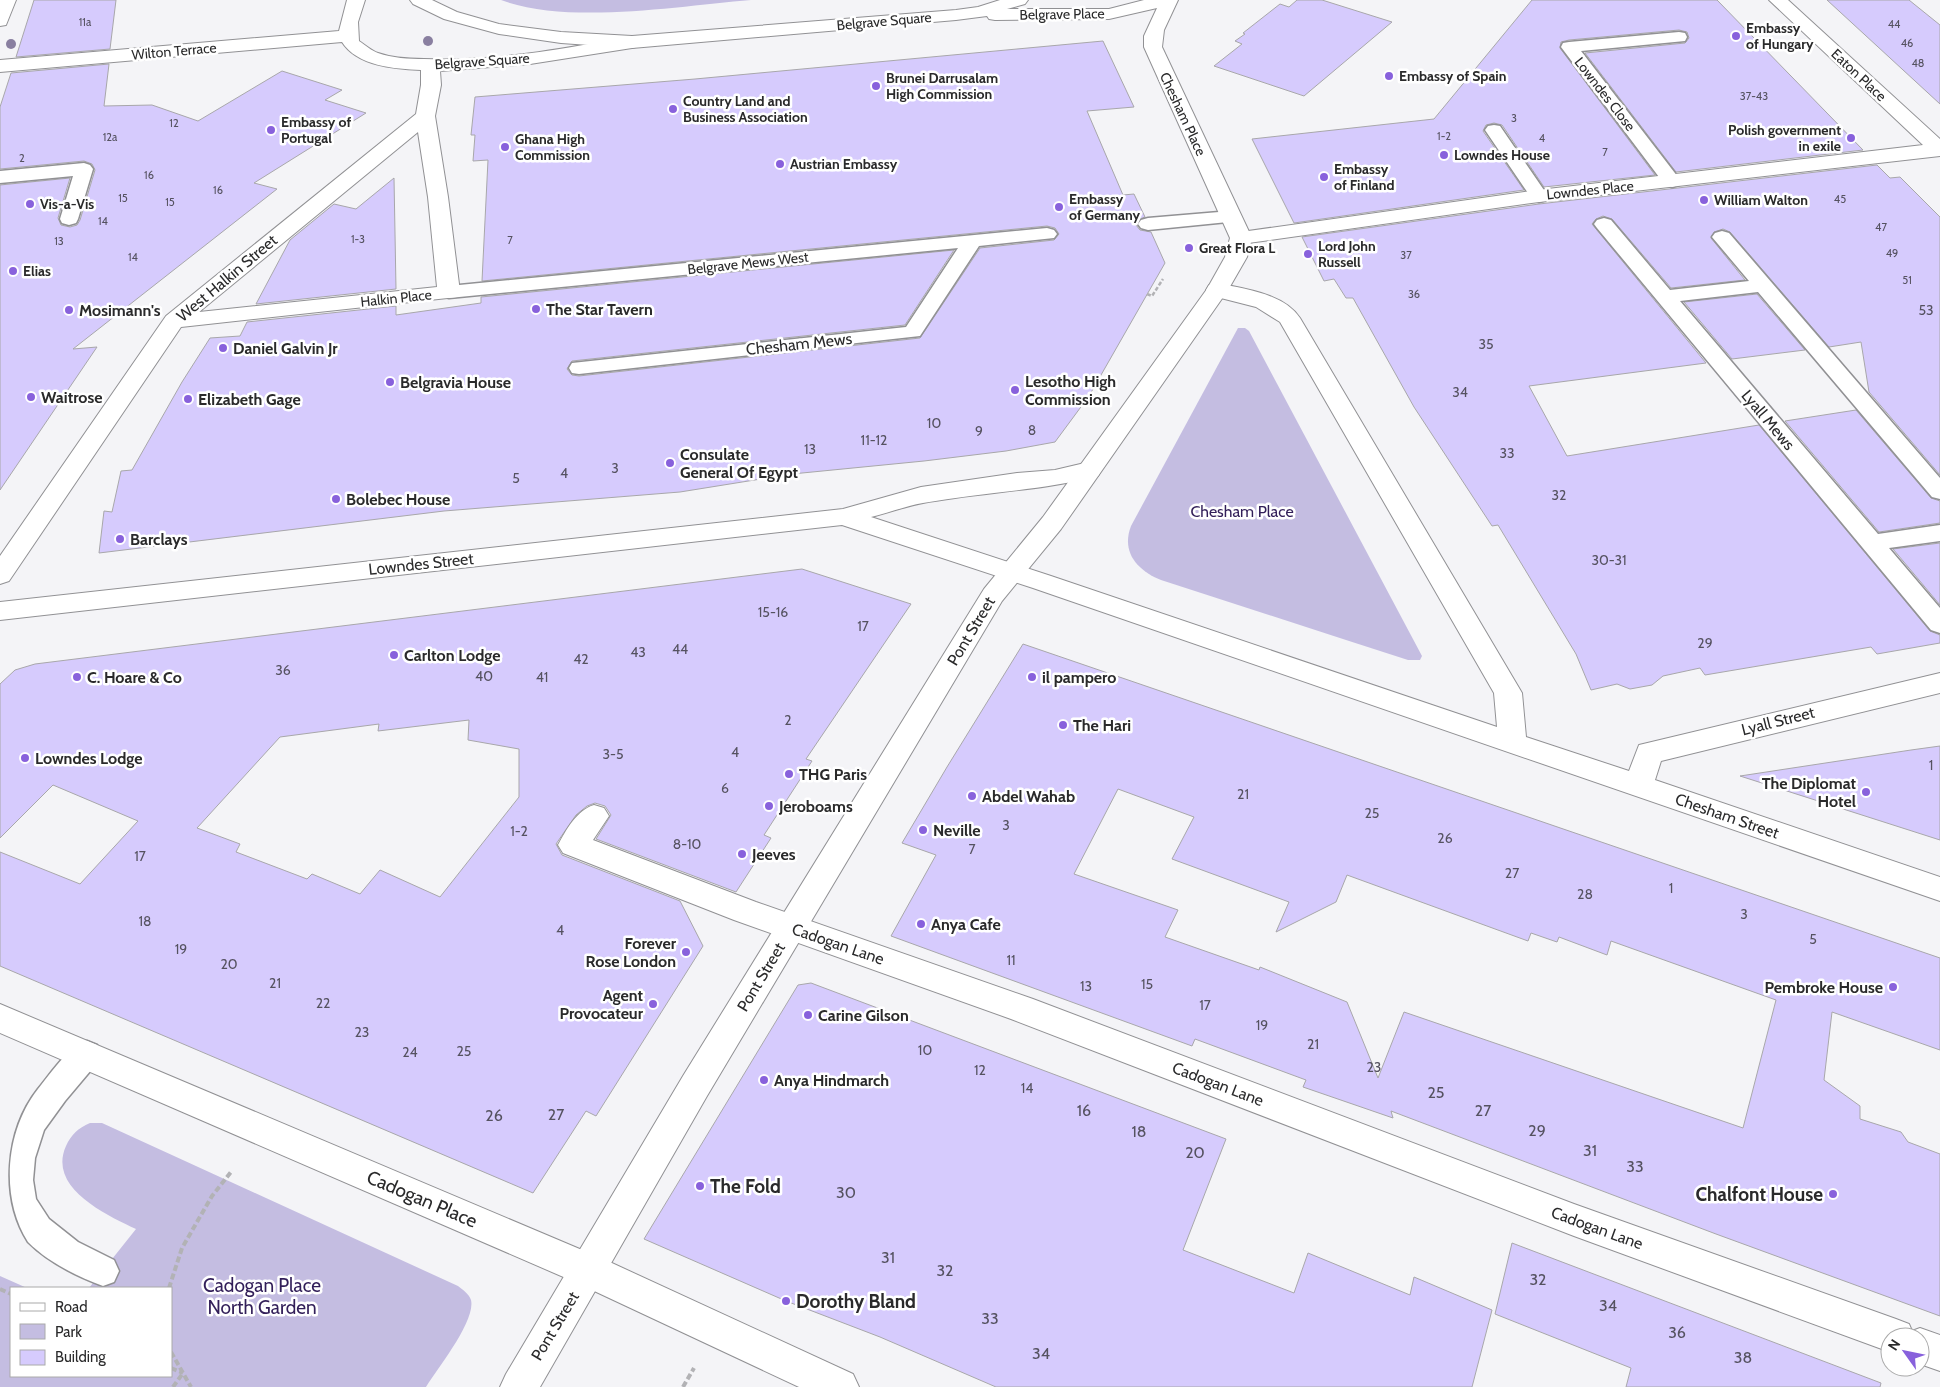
<svg xmlns="http://www.w3.org/2000/svg" width="1940" height="1387" font-family="Cabin,sans-serif">
<rect width="100%" height="100%" fill="#f4f4f7"/>
<!-- green -->
<g fill="#c4bde1">
<path d="M501,0H751C679,6 568,25 501,0Z"/>
<path d="M1238,328H1245L1249,331L1422,656L1420,660H1408L1346,640L1161,580C1137,570 1121,552 1131,526Z"/>
<path d="M90,1123H102L458,1286C463,1290 469,1294 471,1300C476,1321 437,1369 426,1387H0V1276L27,1288H11V1376H171V1288H89L136,1229C107,1215 47,1188 66,1146C71,1135 78,1128 90,1123Z"/>
</g>
<!-- building -->
<g fill="#d6cbfd" stroke="#a8a7aa" fill-rule="evenodd">
<polygon points="34,0 116,0 110,49 16,57"/>
<polygon points="1297,0 1322,0 1392,22 1304,96 1214,66 1242,44 1235,41 1245,34 1243,33 1280,4 1289,7"/>
<polygon points="1532,0 1717,0 1863,150 1676,172 1585,53 1685,43 1689,38 1687,32 1679,30 1569,40 1561,42 1560,48 1655,175 1544,187 1502,125 1494,123 1486,125 1483,131 1524,190 1294,223 1252,139 1434,119"/>
<polygon points="1827,0 1909,0 1940,25 1940,104"/>
<polygon points="1103,41 1134,107 1087,111 1123,195 1134,194 1145,217 1140,219 1136,225 1140,230 1151,232 1165,263 1089,396 1055,442 1006,451 924,461 792,474 680,492 444,511 99,553 104,511 112,512 121,471 132,470 182,382 210,338 240,336 247,322 396,306 396,315 481,303 481,297 954,250 905,325 572,361 567,369 572,375 579,376 920,338 980,248 1054,240 1059,234 1055,228 1047,226 482,281 488,160 473,161 475,135 471,135 475,97 695,79"/>
<polygon points="109,64 104,106 152,105 198,121 282,71 342,90 325,100 366,113 254,183 277,189 73,349 97,347 0,490 0,185 70,178 58,218 61,225 70,227 77,225 80,220 95,170 92,164 84,161 0,169 0,107 11,73"/>
<polygon points="1877,165 1890,178 1900,177 1940,217 1940,475 1869,392 1861,342 1829,347 1730,232 1723,229 1714,232 1711,238 1745,280 1671,288 1612,219 1603,216 1596,219 1592,224 1706,363 1529,386 1567,456 1759,425 1930,631 1940,635 1940,643 1877,654 1871,647 1705,675 1700,668 1663,676 1652,685 1630,689 1617,684 1591,690 1576,654 1498,525 1492,526 1414,407 1353,298 1346,298 1334,279 1324,281 1302,237 1539,204"/>
<polygon points="394,178 396,289 256,304 290,240 334,204 356,209"/>
<polygon points="1757,294 1805,350 1732,359 1684,302"/>
<polygon points="1856,410 1931,498 1940,501 1940,523 1879,532 1785,421"/>
<polygon points="1940,543 1940,605 1893,549"/>
<path d="M802,569L911,604L806,759L812,761L764,835L771,838L736,892L596,839L611,815L605,806L595,803L587,806L576,815L556,844L562,855L680,901L703,946L596,1116L586,1111L533,1193L0,966V852L80,884L138,821L53,785L0,838V684L15,670L35,664ZM469,720L468,740L519,749V797L440,897L380,870L360,894L312,874L307,879L236,852L240,844L197,828L280,737L379,724L378,731Z"/>
<path d="M1023,644L1940,958V1050L1832,1012L1824,1080L1860,1106V1119L1901,1132L1908,1142L1940,1154V1316L1716,1234L1391,1111L1393,1118L1303,1087L1306,1080L1195,1039L1192,1046L891,936L936,855L902,843L947,767ZM1118,789L1194,817L1172,859L1289,902L1276,932L1336,902L1347,875L1528,941L1531,933L1557,942L1559,937L1607,955L1611,941L1776,1000L1743,1128L1404,1012L1378,1078L1347,1002L1260,967L1259,970L1165,937L1178,910L1074,874Z"/>
<polygon points="1940,746 1940,840 1740,776 1911,750"/>
<polygon points="811,983 1226,1139 1183,1250 1294,1293 1308,1253 1410,1295 1414,1277 1492,1310 1472,1387 996,1387 880,1337 786,1301 644,1239 798,985"/>
<polygon points="1512,1243 1881,1383 1880,1387 1626,1387 1631,1368 1495,1314"/>
</g>
<g fill="none" stroke-linecap="round" stroke-linejoin="round">
<defs>
<g id="service">
<polygon points="1679,32 1685,33 1687,37 1685,41 1581,51 1681,181 1679,185 1672,187 1665,185 1561,47 1563,43 1569,42"/>
<polygon points="1494,125 1500,126 1548,196 1546,200 1539,202 1532,200 1530,196 1485,130 1488,126"/>
<polygon points="84,163 90,165 93,169 78,219 76,223 69,225 62,223 60,219 73,176 0,183 0,171"/>
<polygon points="1231,211 1238,213 1240,217 1238,221 1148,230 1141,228 1138,224 1141,220 1148,218"/>
<polygon points="1604,218 1611,220 1670,290 1749,281 1712,237 1715,233 1722,231 1729,233 1940,478 1940,499 1932,497 1758,292 1680,301 1878,534 1940,525 1940,541 1889,548 1940,608 1940,633 1931,630 1597,228 1594,224 1597,220"/>
<polygon points="1047,228 1054,230 1057,234 1054,238 979,246 920,336 579,374 572,373 569,368 572,363 906,327 958,248 449,298 442,296 439,292 442,288 449,286"/>
<path d="M87,1041L97,1045L102,1054L97,1063L65,1101L44,1130L35,1158L33,1180L36,1199L49,1219L78,1242L114,1260L119,1271L114,1282L103,1286C76,1276 48,1262 28,1242C0,1198 5,1131 38,1089C52,1072 67,1048 87,1041Z"/>
</g>
<g id="minor">
<polygon points="0,0 16,0 6,25 0,26"/>
<path d="M347,0H365L358,22L359,41C365,45 372,51 378,53C392,58 409,59 424,59C493,62 564,49 632,36L639,38L641,42L639,46L632,48L530,64L440,71L441,85L435,116L448,197L460,292L457,297L181,327L9,581L0,584V556L166,316L416,114L421,85V70C395,69 357,66 342,42L0,72V60L339,31ZM418,132L428,197L437,287L199,312Z"/>
<polygon points="1769,0 1788,0 1940,139 1940,156 1539,202 1241,244 1234,242 1230,238 1234,234 1241,232 1539,190 1923,145"/>
<path d="M1217,283C1244,289 1283,293 1300,318L1522,693L1526,737L1629,771L1639,745L1940,673V693L1661,761L1655,780L1940,877V901L1033,588L842,525L0,620V602L843,509L921,487L1017,473L1055,470L1089,462L1098,464L1101,470L1098,476C1041,491 981,492 923,503C906,506 888,513 871,517L1051,576L1497,727L1494,693L1280,322L1256,307L1209,295L1206,290L1209,285Z"/>
<path d="M594,805L604,808L609,816L593,840L756,902L1033,999L1574,1204L1896,1319L1909,1324L1912,1331L1920,1328L1940,1335V1371L1920,1364V1337H1890V1352L1574,1236L1011,1019L734,920L563,853L558,845C566,830 577,810 594,805Z"/>
<polygon points="0,1004 601,1258 853,1374 859,1387 799,1387 575,1282 0,1033"/>
</g>
<polygon id="secondary" points="410,0 432,0 457,12 499,24 561,32 632,36 956,10 978,7 1000,0 1028,0 1025,4 1007,9 1109,9 1144,0 1178,0 1164,30 1162,47 1252,238 1247,257 1228,290 1061,529 1002,601 707,1096 540,1387 500,1387 506,1374 683,1076 984,589 1043,517 1207,289 1225,257 1230,238 1144,47 1144,36 1157,8 1109,19 995,20 989,19 987,16 956,20 632,48 561,43 499,34 444,19 413,4"/>
</defs>
<!-- service casing -->
<use href="#service" stroke="#919194" stroke-width="3"/>
<!-- minor casing -->
<use href="#minor" stroke="#919194" stroke-width="2"/>
<!-- secondary casing -->
<use href="#secondary" stroke="#919194" stroke-width="2"/>
<!-- path-far1 -->
<polyline stroke="#b2b2b5" stroke-width="2.5" stroke-dasharray="4 2" stroke-linecap="butt" points="1147,294 1152,296 1163,279"/>
<!-- path -->
<g stroke="#b2b2b5" stroke-width="4" stroke-dasharray="6 3" stroke-linecap="butt">
<polyline points="169,1288 182,1248 212,1196 231,1172"/>
<polyline points="0,1289 11,1294"/>
<polyline points="171,1352 191,1387"/>
<polyline points="171,1368 183,1373"/>
<polyline points="173,1387 183,1373"/>
<polyline points="683,1387 694,1368"/>
</g>
<!-- service -->
<use href="#service" fill="#fff" fill-rule="evenodd"/>
<!-- minor -->
<use href="#minor" fill="#fff" fill-rule="evenodd"/>
<!-- secondary -->
<use href="#secondary" fill="#fff" fill-rule="evenodd"/>
</g>
<!-- trees -->
<g fill="#897fa0">
<circle cx="428" cy="41" r="5"/>
<circle cx="11" cy="44" r="5"/>
</g>
<!-- markers -->
<g fill="#8861dc" stroke="#fff" stroke-width="2">
<circle cx="1736" cy="36" r="5"/>
<circle cx="1389" cy="76" r="5"/>
<circle cx="876" cy="86" r="5"/>
<circle cx="673" cy="109" r="5"/>
<circle cx="271" cy="130" r="5"/>
<circle cx="1851" cy="138" r="5"/>
<circle cx="505" cy="147" r="5"/>
<circle cx="1444" cy="155" r="5"/>
<circle cx="780" cy="164" r="5"/>
<circle cx="1324" cy="177" r="5"/>
<circle cx="1704" cy="200" r="5"/>
<circle cx="30" cy="204" r="5"/>
<circle cx="1059" cy="207" r="5"/>
<circle cx="1189" cy="248" r="5"/>
<circle cx="1308" cy="254" r="5"/>
<circle cx="13" cy="271" r="5"/>
<circle cx="536" cy="309" r="5"/>
<circle cx="69" cy="310" r="5"/>
<circle cx="223" cy="348" r="5"/>
<circle cx="390" cy="382" r="5"/>
<circle cx="1015" cy="390" r="5"/>
<circle cx="31" cy="397" r="5"/>
<circle cx="188" cy="399" r="5"/>
<circle cx="670" cy="463" r="5"/>
<circle cx="336" cy="499" r="5"/>
<circle cx="120" cy="539" r="5"/>
<circle cx="394" cy="655" r="5"/>
<circle cx="77" cy="677" r="5"/>
<circle cx="1032" cy="677" r="5"/>
<circle cx="1063" cy="725" r="5"/>
<circle cx="25" cy="758" r="5"/>
<circle cx="789" cy="774" r="5"/>
<circle cx="1866" cy="792" r="5"/>
<circle cx="972" cy="796" r="5"/>
<circle cx="769" cy="806" r="5"/>
<circle cx="923" cy="830" r="5"/>
<circle cx="742" cy="854" r="5"/>
<circle cx="921" cy="924" r="5"/>
<circle cx="686" cy="952" r="5"/>
<circle cx="1893" cy="987" r="5"/>
<circle cx="653" cy="1004" r="5"/>
<circle cx="808" cy="1015" r="5"/>
<circle cx="764" cy="1080" r="5"/>
<circle cx="700" cy="1186" r="5"/>
<circle cx="1833" cy="1194" r="5"/>
<circle cx="786" cy="1301" r="5"/>
</g>
<g text-anchor="middle" dominant-baseline="central" stroke-width="5" stroke-linejoin="round" paint-order="stroke">
<!-- far-number labels -->
<g font-size="11" fill="#555260">
<text x="85" y="22">11a</text>
<text x="1894" y="24">44</text>
<text x="1907" y="43">46</text>
<text x="1918" y="63">48</text>
<text x="1754" y="96">37-43</text>
<text x="1514" y="118">3</text>
<text x="174" y="123">12</text>
<text x="1444" y="136">1-2</text>
<text x="110" y="137">12a</text>
<text x="1542" y="138">4</text>
<text x="1605" y="152">7</text>
<text x="22" y="158">2</text>
<text x="149" y="175">16</text>
<text x="218" y="190">16</text>
<text x="123" y="198">15</text>
<text x="1840" y="199">45</text>
<text x="170" y="202">15</text>
<text x="103" y="221">14</text>
<text x="1881" y="227">47</text>
<text x="358" y="239">1-3</text>
<text x="510" y="240">7</text>
<text x="59" y="241">13</text>
<text x="1892" y="253">49</text>
<text x="1406" y="255">37</text>
<text x="133" y="257">14</text>
<text x="1907" y="280">51</text>
<text x="1414" y="294">36</text>
</g>
<!-- far-street labels -->
<g font-size="14" fill="#2a2a2b" stroke="#fff">
<text transform="translate(1062 14) rotate(-1)">Belgrave Place</text>
<text transform="translate(884 21) rotate(-5)">Belgrave Square</text>
<text transform="translate(174 51) rotate(-5)">Wilton Terrace</text>
<text transform="translate(482 61) rotate(-4)">Belgrave Square</text>
<text transform="translate(1859 75) rotate(43)">Eaton Place</text>
<text transform="translate(1605 94) rotate(52)">Lowndes Close</text>
<text transform="translate(1183 114) rotate(65)">Chesham Place</text>
<text transform="translate(1590 190) rotate(-6)">Lowndes Place</text>
<text transform="translate(748 263) rotate(-6)">Belgrave Mews West</text>
<text transform="translate(396 298) rotate(-6)">Halkin Place</text>
</g>
<!-- far-poi labels -->
<g font-size="14" font-weight="bold" fill="#2a2a2b" stroke="#fff" text-anchor="start">
<text x="1746" y="28">Embassy<tspan x="1746" dy="16">of Hungary</tspan></text>
<text x="1399" y="76">Embassy of Spain</text>
<text x="886" y="78">Brunei Darrusalam<tspan x="886" dy="16">High Commission</tspan></text>
<text x="683" y="101">Country Land and<tspan x="683" dy="16">Business Association</tspan></text>
<text x="281" y="122">Embassy of<tspan x="281" dy="16">Portugal</tspan></text>
<text x="1841" y="130" text-anchor="end">Polish government<tspan x="1841" dy="16">in exile</tspan></text>
<text x="515" y="139">Ghana High<tspan x="515" dy="16">Commission</tspan></text>
<text x="1454" y="155">Lowndes House</text>
<text x="790" y="164">Austrian Embassy</text>
<text x="1334" y="169">Embassy<tspan x="1334" dy="16">of Finland</tspan></text>
<text x="1069" y="199">Embassy<tspan x="1069" dy="16">of Germany</tspan></text>
<text x="1714" y="200">William Walton</text>
<text x="40" y="204">Vis-a-Vis</text>
<text x="1318" y="246">Lord John<tspan x="1318" dy="16">Russell</tspan></text>
<text x="1199" y="248">Great Flora L</text>
<text x="23" y="271">Elias</text>
</g>
<!-- number labels -->
<g font-size="14" fill="#555260">
<text x="1926" y="310">53</text>
<text x="1486" y="344">35</text>
<text x="1460" y="392">34</text>
<text x="934" y="423">10</text>
<text x="1032" y="430">8</text>
<text x="979" y="431">9</text>
<text x="874" y="440">11-12</text>
<text x="810" y="449">13</text>
<text x="1507" y="453">33</text>
<text x="615" y="468">3</text>
<text x="564" y="473">4</text>
<text x="516" y="478">5</text>
<text x="1559" y="495">32</text>
<text x="1609" y="560">30-31</text>
<text x="773" y="612">15-16</text>
<text x="863" y="626">17</text>
<text x="1705" y="643">29</text>
<text x="680" y="649">44</text>
<text x="638" y="652">43</text>
<text x="581" y="659">42</text>
<text x="283" y="670">36</text>
<text x="484" y="676">40</text>
<text x="542" y="677">41</text>
<text x="788" y="720">2</text>
<text x="735" y="752">4</text>
<text x="613" y="754">3-5</text>
<text x="1931" y="765">1</text>
<text x="725" y="788">6</text>
<text x="1243" y="794">21</text>
<text x="1372" y="813">25</text>
<text x="1006" y="825">3</text>
<text x="519" y="831">1-2</text>
<text x="1445" y="838">26</text>
<text x="687" y="844">8-10</text>
<text x="972" y="849">7</text>
<text x="140" y="856">17</text>
<text x="1512" y="873">27</text>
<text x="1671" y="888">1</text>
<text x="1585" y="894">28</text>
<text x="1744" y="914">3</text>
<text x="145" y="921">18</text>
<text x="560" y="930">4</text>
<text x="1813" y="939">5</text>
<text x="181" y="949">19</text>
<text x="1011" y="960">11</text>
<text x="229" y="964">20</text>
<text x="275" y="983">21</text>
<text x="1147" y="984">15</text>
<text x="1086" y="986">13</text>
<text x="323" y="1003">22</text>
<text x="1205" y="1005">17</text>
<text x="1262" y="1025">19</text>
<text x="362" y="1032">23</text>
<text x="1313" y="1044">21</text>
<text x="925" y="1050">10</text>
<text x="464" y="1051">25</text>
<text x="410" y="1052">24</text>
<text x="1374" y="1067">23</text>
<text x="980" y="1070">12</text>
<text x="1027" y="1088">14</text>
</g>
<!-- street labels -->
<g font-size="16" fill="#2a2a2b" stroke="#fff">
<text transform="translate(227 278) rotate(-40)">West Halkin Street</text>
<text transform="translate(799 344) rotate(-6)">Chesham Mews</text>
<text transform="translate(1768 420) rotate(50)">Lyall Mews</text>
<text transform="translate(421 564) rotate(-6)">Lowndes Street</text>
<text transform="translate(971 631) rotate(-59)">Pont Street</text>
<text transform="translate(1778 721) rotate(-14)">Lyall Street</text>
<text transform="translate(1727 816) rotate(19)">Chesham Street</text>
<text transform="translate(838 944) rotate(19)">Cadogan Lane</text>
<text transform="translate(761 977) rotate(-59)">Pont Street</text>
<text transform="translate(1218 1084) rotate(21)">Cadogan Lane</text>
<text transform="translate(1597 1228) rotate(20)">Cadogan Lane</text>
<text transform="translate(555 1326) rotate(-59)">Pont Street</text>
</g>
<!-- poi labels -->
<g font-size="16" font-weight="bold" fill="#2a2a2b" stroke="#fff" text-anchor="start">
<text x="546" y="309">The Star Tavern</text>
<text x="79" y="310">Mosimann's</text>
<text x="233" y="348">Daniel Galvin Jr</text>
<text x="1025" y="381">Lesotho High<tspan x="1025" dy="18">Commission</tspan></text>
<text x="400" y="382">Belgravia House</text>
<text x="41" y="397">Waitrose</text>
<text x="198" y="399">Elizabeth Gage</text>
<text x="680" y="454">Consulate<tspan x="680" dy="18">General Of Egypt</tspan></text>
<text x="346" y="499">Bolebec House</text>
<text x="130" y="539">Barclays</text>
<text x="404" y="655">Carlton Lodge</text>
<text x="87" y="677">C. Hoare &amp; Co</text>
<text x="1042" y="677">il pampero</text>
<text x="1073" y="725">The Hari</text>
<text x="35" y="758">Lowndes Lodge</text>
<text x="799" y="774">THG Paris</text>
<text x="1856" y="783" text-anchor="end">The Diplomat<tspan x="1856" dy="18">Hotel</tspan></text>
<text x="982" y="796">Abdel Wahab</text>
<text x="779" y="806">Jeroboams</text>
<text x="933" y="830">Neville</text>
<text x="752" y="854">Jeeves</text>
<text x="931" y="924">Anya Cafe</text>
<text x="676" y="943" text-anchor="end">Forever<tspan x="676" dy="18">Rose London</tspan></text>
<text x="1883" y="987" text-anchor="end">Pembroke House</text>
<text x="643" y="995" text-anchor="end">Agent<tspan x="643" dy="18">Provocateur</tspan></text>
<text x="818" y="1015">Carine Gilson</text>
<text x="774" y="1080">Anya Hindmarch</text>
</g>
<!-- park labels -->
<g font-size="16" fill="#321f59" stroke="#fff">
<text x="1242" y="511">Chesham Place</text>
</g>
<!-- near-number labels -->
<g font-size="16" fill="#555260">
<text x="1436" y="1092">25</text>
<text x="1084" y="1110">16</text>
<text x="1483" y="1110">27</text>
<text x="556" y="1114">27</text>
<text x="494" y="1115">26</text>
<text x="1537" y="1130">29</text>
<text x="1139" y="1131">18</text>
<text x="1590" y="1150">31</text>
<text x="1195" y="1152">20</text>
<text x="1635" y="1166">33</text>
<text x="846" y="1192">30</text>
<text x="888" y="1257">31</text>
<text x="945" y="1270">32</text>
<text x="1538" y="1279">32</text>
<text x="1608" y="1305">34</text>
<text x="990" y="1318">33</text>
<text x="1677" y="1332">36</text>
<text x="1041" y="1353">34</text>
<text x="1743" y="1357">38</text>
</g>
<!-- near-poi labels -->
<g font-size="19" font-weight="bold" fill="#2a2a2b" stroke="#fff" text-anchor="start">
<text x="710" y="1186">The Fold</text>
<text x="1823" y="1194" text-anchor="end">Chalfont House</text>
<text x="796" y="1301">Dorothy Bland</text>
</g>
<!-- near-street labels -->
<g font-size="19" fill="#2a2a2b" stroke="#fff">
<text transform="translate(422 1199) rotate(23)">Cadogan Place</text>
</g>
<!-- near-park labels -->
<g font-size="19" fill="#321f59" stroke="#fff">
<text x="262" y="1285">Cadogan Place<tspan x="262" dy="22">North Garden</tspan></text>
</g>
</g>
<!-- legend -->
<rect x="10" y="1287" width="162" height="90" fill="#ffffff" stroke="#aaaaaa"/>
<rect x="20" y="1303" width="25" height="8" fill="#ffffff" stroke="#aaaaaa"/>
<text x="55" y="1312" font-size="15" fill="#2a2a2b">Road</text>
<rect x="20" y="1324" width="25" height="15" fill="#c4bde1" stroke="#aaaaaa"/>
<text x="55" y="1337" font-size="15" fill="#2a2a2b">Park</text>
<rect x="20" y="1350" width="25" height="15" fill="#d6cbfd" stroke="#aaaaaa"/>
<text x="55" y="1362" font-size="15" fill="#2a2a2b">Building</text>
<!-- north arrow -->
<g transform="translate(1905 1352) rotate(303)"><circle r="24" fill="#ffffff" stroke="#aaaaaa"/>
<path d="M0-4L9 19L0 12L-9 19Z" fill="#8861dc"/>
<text y="-8" font-size="14" font-weight="bold" text-anchor="middle" fill="#2a2a2b">N</text>
</g>
</svg>
